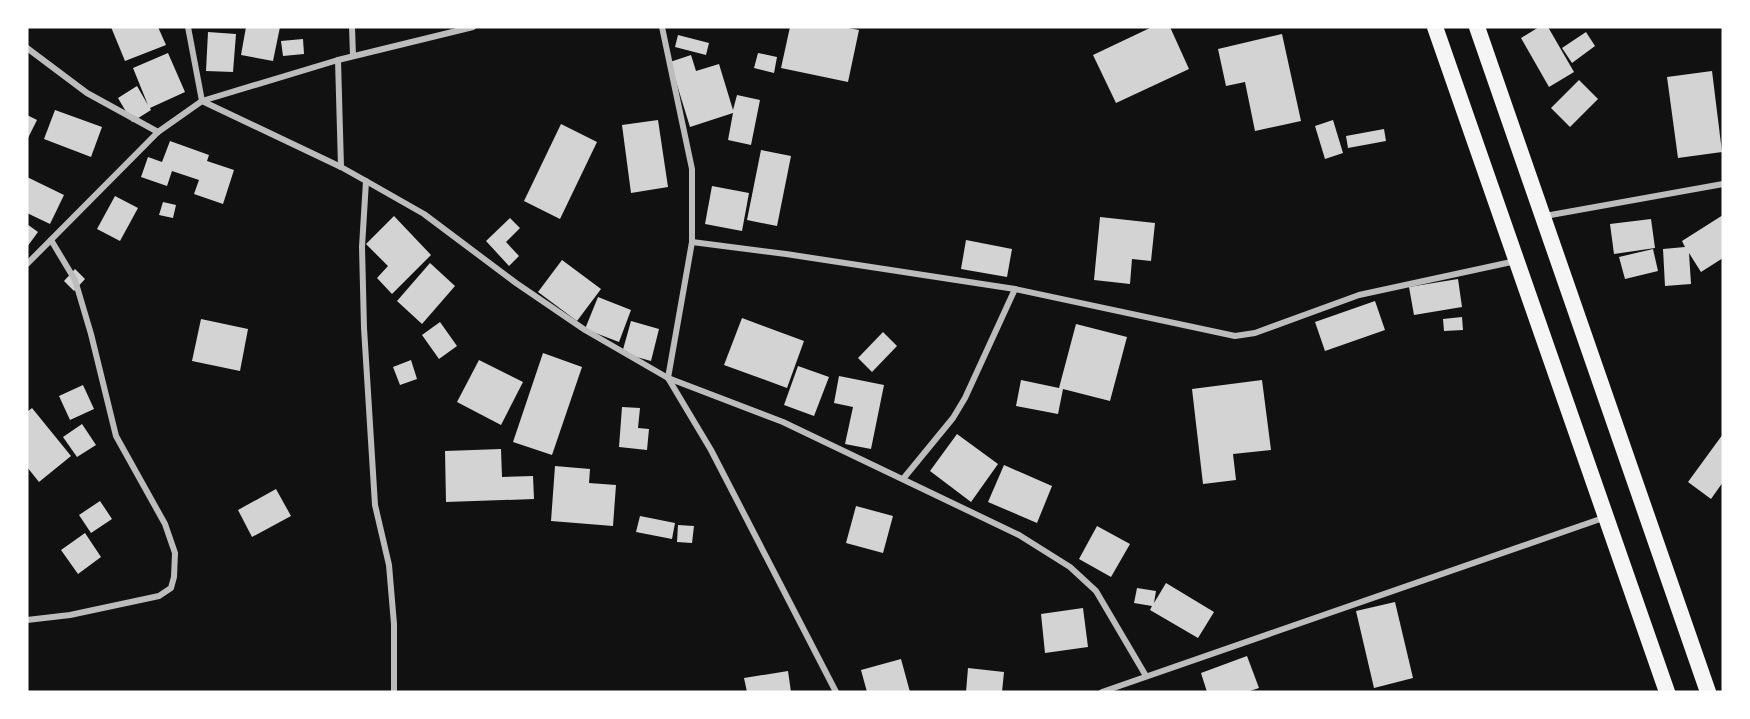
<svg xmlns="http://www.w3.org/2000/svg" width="1750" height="719" font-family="'Source Serif 4',serif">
<rect width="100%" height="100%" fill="#111"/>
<!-- building -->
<g fill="#d3d3d3">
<polygon points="111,27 158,27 166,45 125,61"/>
<polygon points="246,27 280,27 273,61 241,55"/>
<polygon points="790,27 843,27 859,30 848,82 781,68"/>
<polygon points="1152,27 1170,27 1189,69 1116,103 1093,55"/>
<polygon points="1539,27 1548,27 1574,72 1549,87 1521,38"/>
<polygon points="208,32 236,34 233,72 206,71"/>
<polygon points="1586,32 1595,46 1572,63 1562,48"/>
<polygon points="1282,34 1301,121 1255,131 1245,82 1226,86 1218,49"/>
<polygon points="678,35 709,43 706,55 675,47"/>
<polygon points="303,39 304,54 283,56 281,41"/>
<polygon points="168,53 185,92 150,108 151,110 132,122 118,98 137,86 148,105 133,68"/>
<polygon points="758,53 777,57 774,73 754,68"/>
<polygon points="691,55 696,71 719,64 733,110 737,95 760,100 751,145 728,140 733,113 690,127 670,62"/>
<polygon points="1712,71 1722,152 1678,158 1667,77"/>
<polygon points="1579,80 1598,99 1570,127 1551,108"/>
<polygon points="55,110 102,127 91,157 44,139"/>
<polygon points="27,115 37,120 27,140"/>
<polygon points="658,120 668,187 631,193 622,125"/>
<polygon points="1333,120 1343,153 1325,159 1315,126"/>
<polygon points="561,124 597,142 560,219 524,201"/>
<polygon points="1384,129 1386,141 1348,148 1346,136"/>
<polygon points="170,141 209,155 207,161 234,170 223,204 194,194 199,180 172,171 167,186 141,177 148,157 162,162"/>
<polygon points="761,150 791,156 777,226 747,220"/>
<polygon points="27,177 64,195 50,224 27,213"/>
<polygon points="712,186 749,193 742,231 705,224"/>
<polygon points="115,196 138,208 120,241 97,229"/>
<polygon points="163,202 176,205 173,218 159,215"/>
<polygon points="1723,215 1723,258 1701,272 1689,253 1691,284 1665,286 1663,249 1685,247 1682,241"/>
<polygon points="394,216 431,255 392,294 377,278 388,266 366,244"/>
<polygon points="1100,217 1155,223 1151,261 1132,259 1130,284 1094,280"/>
<polygon points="510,218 520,228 506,242 519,256 509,266 486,241"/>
<polygon points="1651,219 1655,248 1614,254 1610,224"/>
<polygon points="27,224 38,232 27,247"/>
<polygon points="966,240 1012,249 1007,277 961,269"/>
<polygon points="1653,249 1658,271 1625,279 1619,257"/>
<polygon points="562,260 601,289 577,321 538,292"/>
<polygon points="430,263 455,286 422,324 397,301"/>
<polygon points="75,269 85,279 74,291 64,281"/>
<polygon points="1458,279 1462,307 1414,315 1409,287"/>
<polygon points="598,297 631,310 619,342 585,329"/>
<polygon points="1375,301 1385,330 1325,351 1315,322"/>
<polygon points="1462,317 1463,330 1444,331 1443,319"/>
<polygon points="742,318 804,341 787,388 724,365"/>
<polygon points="201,319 248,329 240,371 192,361"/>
<polygon points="631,321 659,329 651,361 622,353"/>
<polygon points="440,322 457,346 439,359 422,335"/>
<polygon points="1076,324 1127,337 1110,401 1063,389 1058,414 1016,406 1021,380 1059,388"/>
<polygon points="883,332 897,346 872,372 858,358"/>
<polygon points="543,353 582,367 552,455 513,442"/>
<polygon points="411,360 417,379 400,385 393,367"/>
<polygon points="479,360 523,382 501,425 457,402"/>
<polygon points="798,366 829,377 814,416 784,405"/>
<polygon points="839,376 884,385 871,449 845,444 853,407 834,403"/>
<polygon points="1262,380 1271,450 1233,454 1236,480 1203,484 1192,389"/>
<polygon points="83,385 94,409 70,420 59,396"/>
<polygon points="622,407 640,408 638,428 649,429 647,450 619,447"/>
<polygon points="32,408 71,456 39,482 27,467 27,412"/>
<polygon points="82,424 96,445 77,457 63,437"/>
<polygon points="957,434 998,464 971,502 930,471"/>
<polygon points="1723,434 1723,482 1711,499 1688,482"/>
<polygon points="501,449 502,477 533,476 534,499 446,502 445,451"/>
<polygon points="1004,465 1052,486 1037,523 988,502"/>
<polygon points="555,466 590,469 589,483 616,485 613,526 551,521"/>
<polygon points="276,489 291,516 252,537 238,510"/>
<polygon points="100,501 112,519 91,533 79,515"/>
<polygon points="856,506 893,516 883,553 846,543"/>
<polygon points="640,516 675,523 672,539 636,532"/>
<polygon points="678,525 694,526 692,543 677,542"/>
<polygon points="1097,526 1130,544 1111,577 1079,559"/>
<polygon points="85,533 101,557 78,574 61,550"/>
<polygon points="1166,583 1214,612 1198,638 1150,610 1152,606 1134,603 1137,588 1156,591 1154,603"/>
<polygon points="1395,602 1413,678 1374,688 1356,611"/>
<polygon points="1083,608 1088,647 1045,653 1041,614"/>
<polygon points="1247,656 1259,688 1247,692 1207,692 1201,673"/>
<polygon points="901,659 910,692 867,692 861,670"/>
<polygon points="968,668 1004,672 1002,692 966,692"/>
<polygon points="788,671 791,692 747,692 744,678"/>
</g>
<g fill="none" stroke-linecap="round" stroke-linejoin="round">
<!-- minor -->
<g stroke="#bcbcbc" stroke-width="6">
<polyline points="188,27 202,101"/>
<polyline points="352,27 353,56"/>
<polyline points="662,27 692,169 692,242 668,378 711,450 836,692"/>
<polyline points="27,48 87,93 158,132"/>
<polyline points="338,60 341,167"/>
<polyline points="202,101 341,167 366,181 362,247 364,328 375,505 389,565 394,624 394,692"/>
<polyline points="366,181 424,214 516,283 585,330 668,378 783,422 1019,535 1070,567 1096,591 1146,676"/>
<polyline points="1545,216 1723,184"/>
<polyline points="692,242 786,254 1015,289 1235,336 1255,333 1359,295 1516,261"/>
<polyline points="27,264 158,132 202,101 338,60 473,27"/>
<polyline points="903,479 953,418 965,398 1015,289"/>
<polyline points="27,620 70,615 159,596 171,588 174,577 175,553 165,524 116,436 91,334 75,280 51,240"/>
<polyline points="1102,692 1606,517"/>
</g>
<!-- trunk -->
<g stroke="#f5f5f5" stroke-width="16">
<polyline points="1435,27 1667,692"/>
<polyline points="1477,27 1708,692"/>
</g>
</g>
<!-- border -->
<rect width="1750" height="719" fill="none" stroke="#ffffff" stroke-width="57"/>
</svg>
